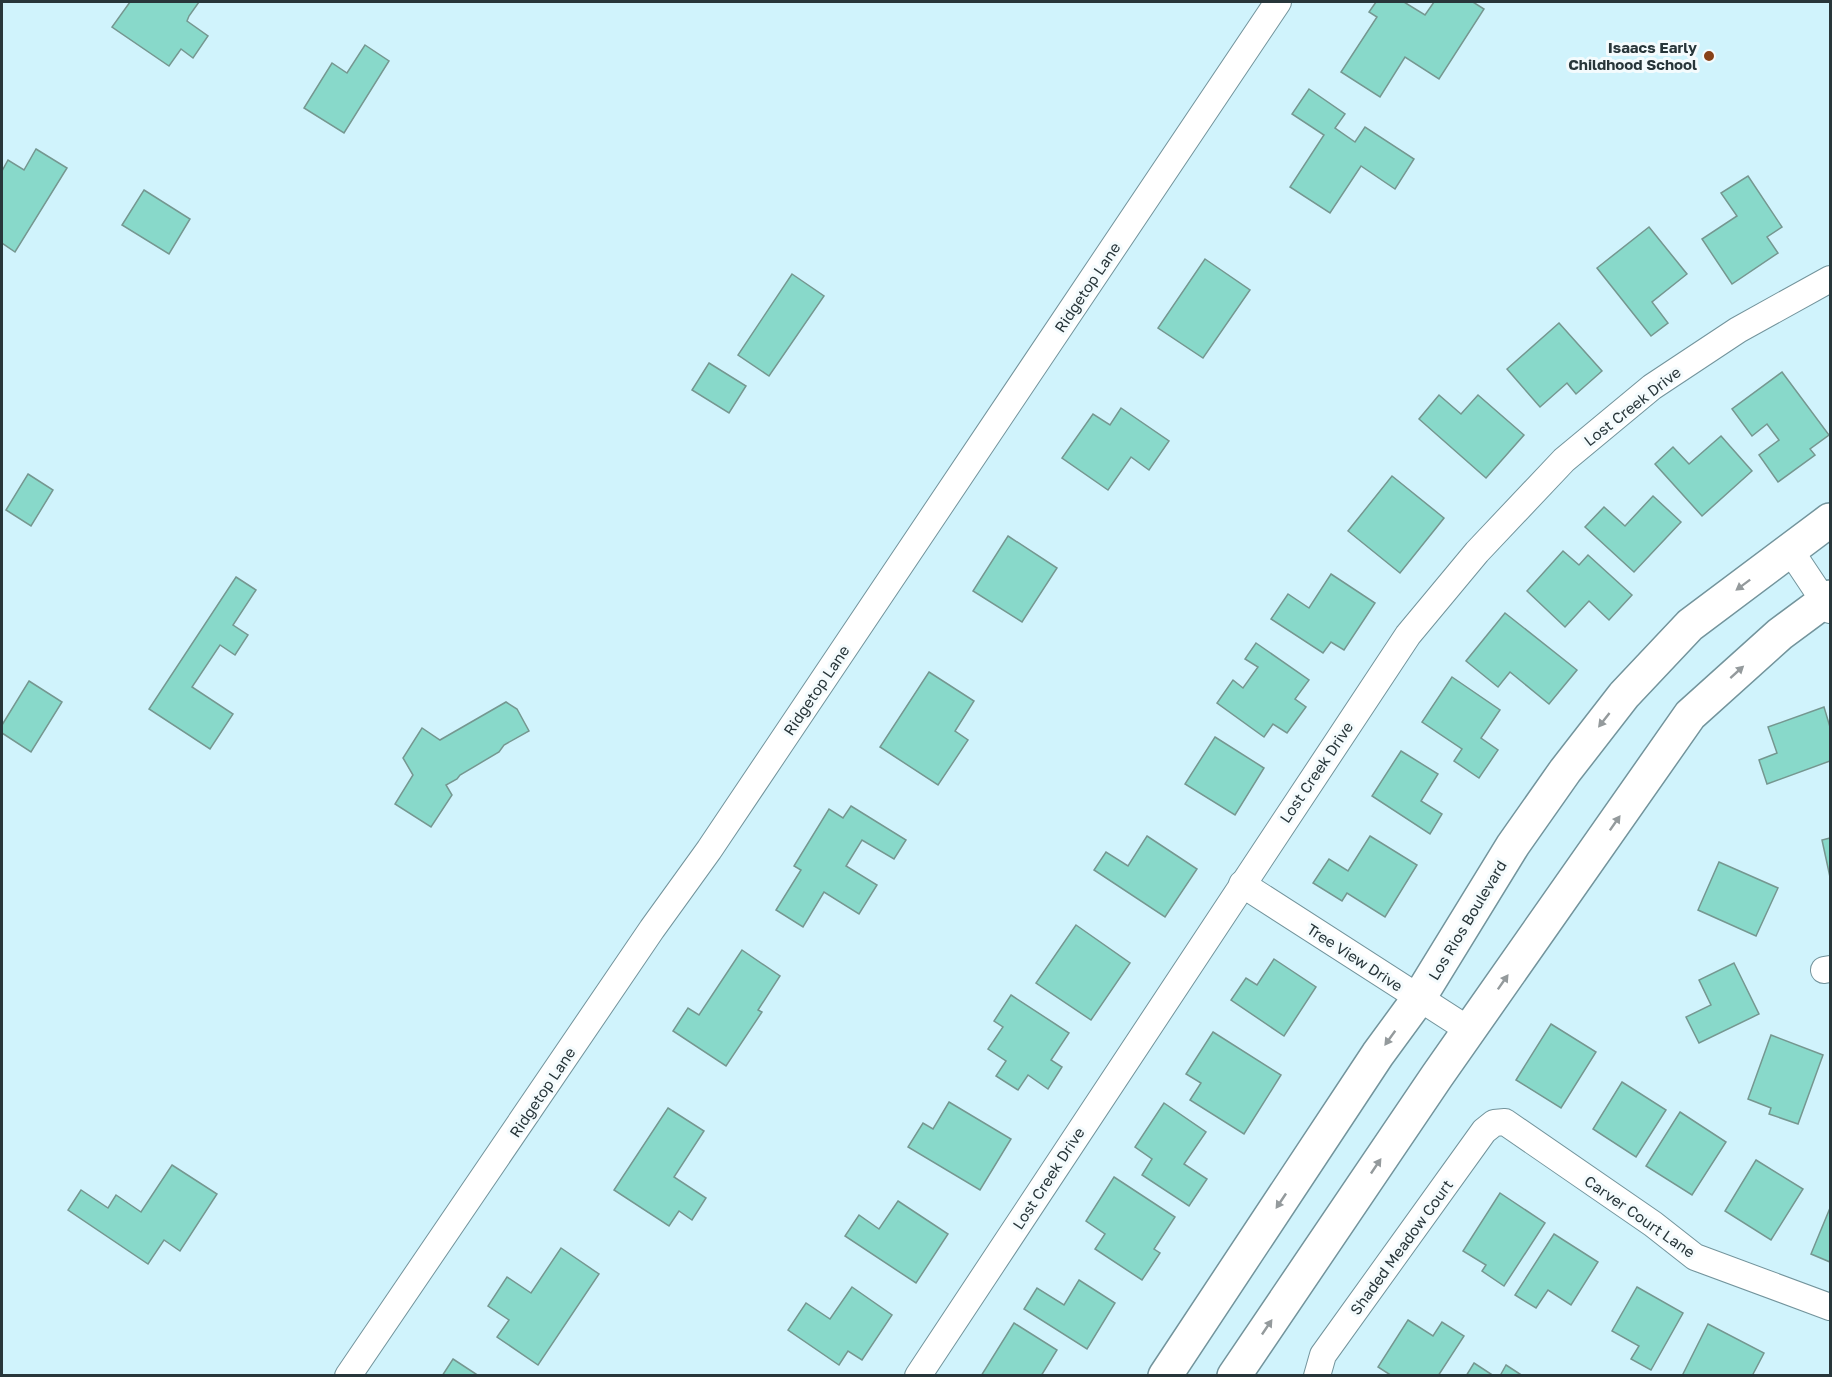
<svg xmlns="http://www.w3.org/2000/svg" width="1832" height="1377" font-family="'Golos Text',sans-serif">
<rect width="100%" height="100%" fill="#d0f3fc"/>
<!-- building -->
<g fill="#88d9ca" stroke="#759790" stroke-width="1.5">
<polygon points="130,2 199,2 189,16 187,21 208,36 193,58 181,49 169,66 112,27"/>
<polygon points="1376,2 1404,2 1425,15 1434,2 1473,2 1484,9 1439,79 1405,57 1380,97 1341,72 1377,17 1369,12"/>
<polygon points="365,45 389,61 344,133 304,108 332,63 347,73"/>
<polygon points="1309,89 1345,114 1335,128 1355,142 1365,127 1414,159 1395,189 1361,166 1330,213 1290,187 1324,135 1292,114"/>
<polygon points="36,149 67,168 15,252 2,243 2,171 8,160 24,170"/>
<polygon points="1748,176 1782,227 1767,237 1778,253 1732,284 1702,239 1737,216 1721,193"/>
<polygon points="144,190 190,219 169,254 122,225"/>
<polygon points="1649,227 1687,274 1652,302 1668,323 1651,336 1597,268"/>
<polygon points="1205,259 1250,290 1203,358 1158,328"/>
<polygon points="792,274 824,296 769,376 738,355"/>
<polygon points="1559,323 1602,371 1576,394 1567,383 1540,407 1507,369"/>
<polygon points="709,363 746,386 729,413 692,390"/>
<polygon points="1782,372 1829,435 1810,449 1815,455 1778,482 1759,455 1779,440 1767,424 1752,436 1732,409"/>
<polygon points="1439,395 1461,414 1478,395 1524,435 1486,478 1419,419"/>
<polygon points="1121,408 1169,441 1149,470 1131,457 1108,490 1062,458 1093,414 1110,425"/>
<polygon points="1721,436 1752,471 1702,516 1655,464 1673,447 1689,464"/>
<polygon points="28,474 53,490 31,526 6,510"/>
<polygon points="1392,476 1444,518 1400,573 1348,531"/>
<polygon points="1653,496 1681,522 1634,572 1585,527 1604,507 1625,526"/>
<polygon points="1008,536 1057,568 1022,622 973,591"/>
<polygon points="1563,551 1579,565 1588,555 1632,595 1609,620 1589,601 1565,627 1527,591"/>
<polygon points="1331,574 1375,603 1344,650 1331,642 1323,653 1271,619 1288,594 1309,608"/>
<polygon points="236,577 256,590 233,625 248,635 235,655 220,645 192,687 233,714 210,749 149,709"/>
<polygon points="1505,613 1577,670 1549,704 1510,672 1498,687 1466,661"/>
<polygon points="1256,643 1309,680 1295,699 1306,707 1287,733 1273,724 1264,737 1217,703 1233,680 1243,688 1258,667 1245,659"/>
<polygon points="929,672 974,701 955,731 968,740 938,785 880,747"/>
<polygon points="1452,677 1500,710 1481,738 1498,750 1479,778 1454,761 1462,749 1422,722"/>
<polygon points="29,681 62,702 31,752 2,733 2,725"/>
<polygon points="506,702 517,709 529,731 504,745 499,752 460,775 457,779 446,785 452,795 431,827 395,804 413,775 403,758 422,728 440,740"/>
<polygon points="1824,707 1830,727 1830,761 1767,784 1759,760 1777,753 1768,727"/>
<polygon points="1215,737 1264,768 1235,815 1185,784"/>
<polygon points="1401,751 1438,774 1421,801 1442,814 1430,834 1372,796"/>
<polygon points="851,806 906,840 894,859 862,840 846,866 877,885 859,914 824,892 803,927 776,910 801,870 794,866 829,809 843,818"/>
<polygon points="1147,836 1197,869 1165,917 1094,870 1106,852 1128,866"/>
<polygon points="1370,836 1417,865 1385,917 1347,893 1342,901 1313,883 1329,859 1348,871"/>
<polygon points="1830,838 1830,877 1822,840"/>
<polygon points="1719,862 1778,888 1756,936 1698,910"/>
<polygon points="1076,925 1130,963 1091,1020 1036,983"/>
<polygon points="742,950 780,976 758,1010 762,1012 726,1066 673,1031 688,1008 699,1015"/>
<polygon points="1274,959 1316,987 1284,1036 1231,1000 1246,978 1257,985"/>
<polygon points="1734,963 1759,1014 1699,1043 1686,1017 1711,1005 1699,980"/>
<polygon points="1011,995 1069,1033 1051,1060 1062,1067 1048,1089 1028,1075 1018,1090 996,1076 1006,1061 988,1049 1003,1027 994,1021"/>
<polygon points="1551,1024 1596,1052 1561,1108 1516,1080"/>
<polygon points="1213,1032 1281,1075 1244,1134 1190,1100 1201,1083 1186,1074"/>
<polygon points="1771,1035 1823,1055 1798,1124 1769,1114 1771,1108 1748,1099"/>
<polygon points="1622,1082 1666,1110 1636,1157 1593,1129"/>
<polygon points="949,1102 1011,1139 980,1190 908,1147 923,1123 933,1129"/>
<polygon points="1164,1103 1206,1132 1184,1164 1207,1179 1189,1206 1142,1175 1152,1159 1135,1147"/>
<polygon points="668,1108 704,1131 674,1177 706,1198 692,1220 679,1211 669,1226 614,1190"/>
<polygon points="1680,1112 1726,1142 1692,1195 1646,1166"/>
<polygon points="1756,1160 1803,1189 1771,1240 1725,1211"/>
<polygon points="172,1165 217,1194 180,1251 164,1240 148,1264 68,1210 81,1190 108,1208 116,1195 141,1212"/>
<polygon points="1114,1177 1175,1217 1154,1249 1160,1253 1142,1280 1095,1249 1105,1234 1086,1221"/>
<polygon points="1500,1193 1545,1223 1504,1286 1482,1271 1486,1265 1463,1251"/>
<polygon points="898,1201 948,1234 916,1283 845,1236 859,1215 879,1229"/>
<polygon points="1830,1208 1830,1262 1811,1254"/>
<polygon points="1554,1234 1598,1262 1571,1305 1548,1290 1536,1308 1515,1295"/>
<polygon points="561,1248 599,1274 538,1365 497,1337 509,1320 488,1306 507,1277 531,1293"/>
<polygon points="1079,1280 1115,1303 1087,1349 1024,1309 1037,1288 1064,1305"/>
<polygon points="852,1287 892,1315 862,1360 848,1351 839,1365 788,1330 806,1303 830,1319"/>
<polygon points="1637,1287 1683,1313 1651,1370 1631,1359 1639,1346 1612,1331"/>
<polygon points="1408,1320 1433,1336 1442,1322 1464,1336 1438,1376 1392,1376 1378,1367"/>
<polygon points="1014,1323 1057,1350 1041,1376 981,1376"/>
<polygon points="1708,1324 1764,1353 1752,1376 1682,1376"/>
<polygon points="453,1359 479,1376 442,1376"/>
<polygon points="1474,1363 1494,1376 1466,1376"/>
<polygon points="1506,1365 1523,1376 1500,1376"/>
</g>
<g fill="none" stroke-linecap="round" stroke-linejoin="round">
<defs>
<g id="minor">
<polyline points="1790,550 1830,610"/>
<polyline points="1242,884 1469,1030"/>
<polyline points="1824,970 1830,969"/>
<polyline points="348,1376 652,929 709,850 1278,2"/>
<polyline points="918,1376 1408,635 1477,552 1564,460 1652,387 1738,330 1830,279"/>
<polyline points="1317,1376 1323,1355 1484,1131 1494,1123 1505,1122 1653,1224 1695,1257 1830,1307"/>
</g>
<g id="secondary">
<polyline points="1165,1376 1378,1054 1419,998 1513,845 1565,771 1624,695 1690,625 1830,520"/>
<polyline points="1234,1376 1437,1076 1690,715 1780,634 1830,597"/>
</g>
</defs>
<!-- minor casing -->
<use href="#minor" stroke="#73949c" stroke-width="28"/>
<!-- secondary casing -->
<use href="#secondary" stroke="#73949c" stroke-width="36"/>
<!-- minor -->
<use href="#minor" stroke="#fff" stroke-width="26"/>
<!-- secondary -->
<use href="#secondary" stroke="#fff" stroke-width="33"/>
</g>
<!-- one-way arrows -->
<defs><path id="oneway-solid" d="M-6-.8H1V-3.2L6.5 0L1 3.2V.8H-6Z" transform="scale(1.5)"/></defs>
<g fill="#949a9c">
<use href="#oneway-solid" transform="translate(1743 585) rotate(143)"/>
<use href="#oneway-solid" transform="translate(1737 672) rotate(-42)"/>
<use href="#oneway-solid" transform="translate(1604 720) rotate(128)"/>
<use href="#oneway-solid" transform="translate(1615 823) rotate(-55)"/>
<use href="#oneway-solid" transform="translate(1503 982) rotate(-55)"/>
<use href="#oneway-solid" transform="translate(1390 1038) rotate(126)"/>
<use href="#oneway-solid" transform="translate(1376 1166) rotate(-56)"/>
<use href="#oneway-solid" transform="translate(1281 1201) rotate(124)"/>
<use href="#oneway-solid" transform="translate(1267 1327) rotate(-56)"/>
</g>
<!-- markers -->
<circle fill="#874218" stroke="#f4fbfd" stroke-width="2" cx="1709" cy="56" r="6"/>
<g text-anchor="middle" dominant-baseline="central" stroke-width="6" stroke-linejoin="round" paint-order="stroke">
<!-- poi labels -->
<g font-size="15" font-weight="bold" fill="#28363a" stroke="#f4fbfd" text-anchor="end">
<text x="1697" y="47">Isaacs Early<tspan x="1697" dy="17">Childhood School</tspan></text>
</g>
<!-- street labels -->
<g font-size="15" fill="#28363a" stroke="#f4fbfd">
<text transform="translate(1087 287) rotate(-56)">Ridgetop Lane</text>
<text transform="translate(1632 406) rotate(-38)">Lost Creek Drive</text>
<text transform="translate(816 690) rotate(-56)">Ridgetop Lane</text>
<text transform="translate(1316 772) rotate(-56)">Lost Creek Drive</text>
<text transform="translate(1467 920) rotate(-59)">Los Rios Boulevard</text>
<text transform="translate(1355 957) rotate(33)">Tree View Drive</text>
<text transform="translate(542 1092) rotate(-56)">Ridgetop Lane</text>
<text transform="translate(1048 1178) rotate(-57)">Lost Creek Drive</text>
<text transform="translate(1640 1216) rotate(35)">Carver Court Lane</text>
<text transform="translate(1401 1247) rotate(-54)">Shaded Meadow Court</text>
</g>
</g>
<!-- border -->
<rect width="1832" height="1377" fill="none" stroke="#28363a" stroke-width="6"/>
</svg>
